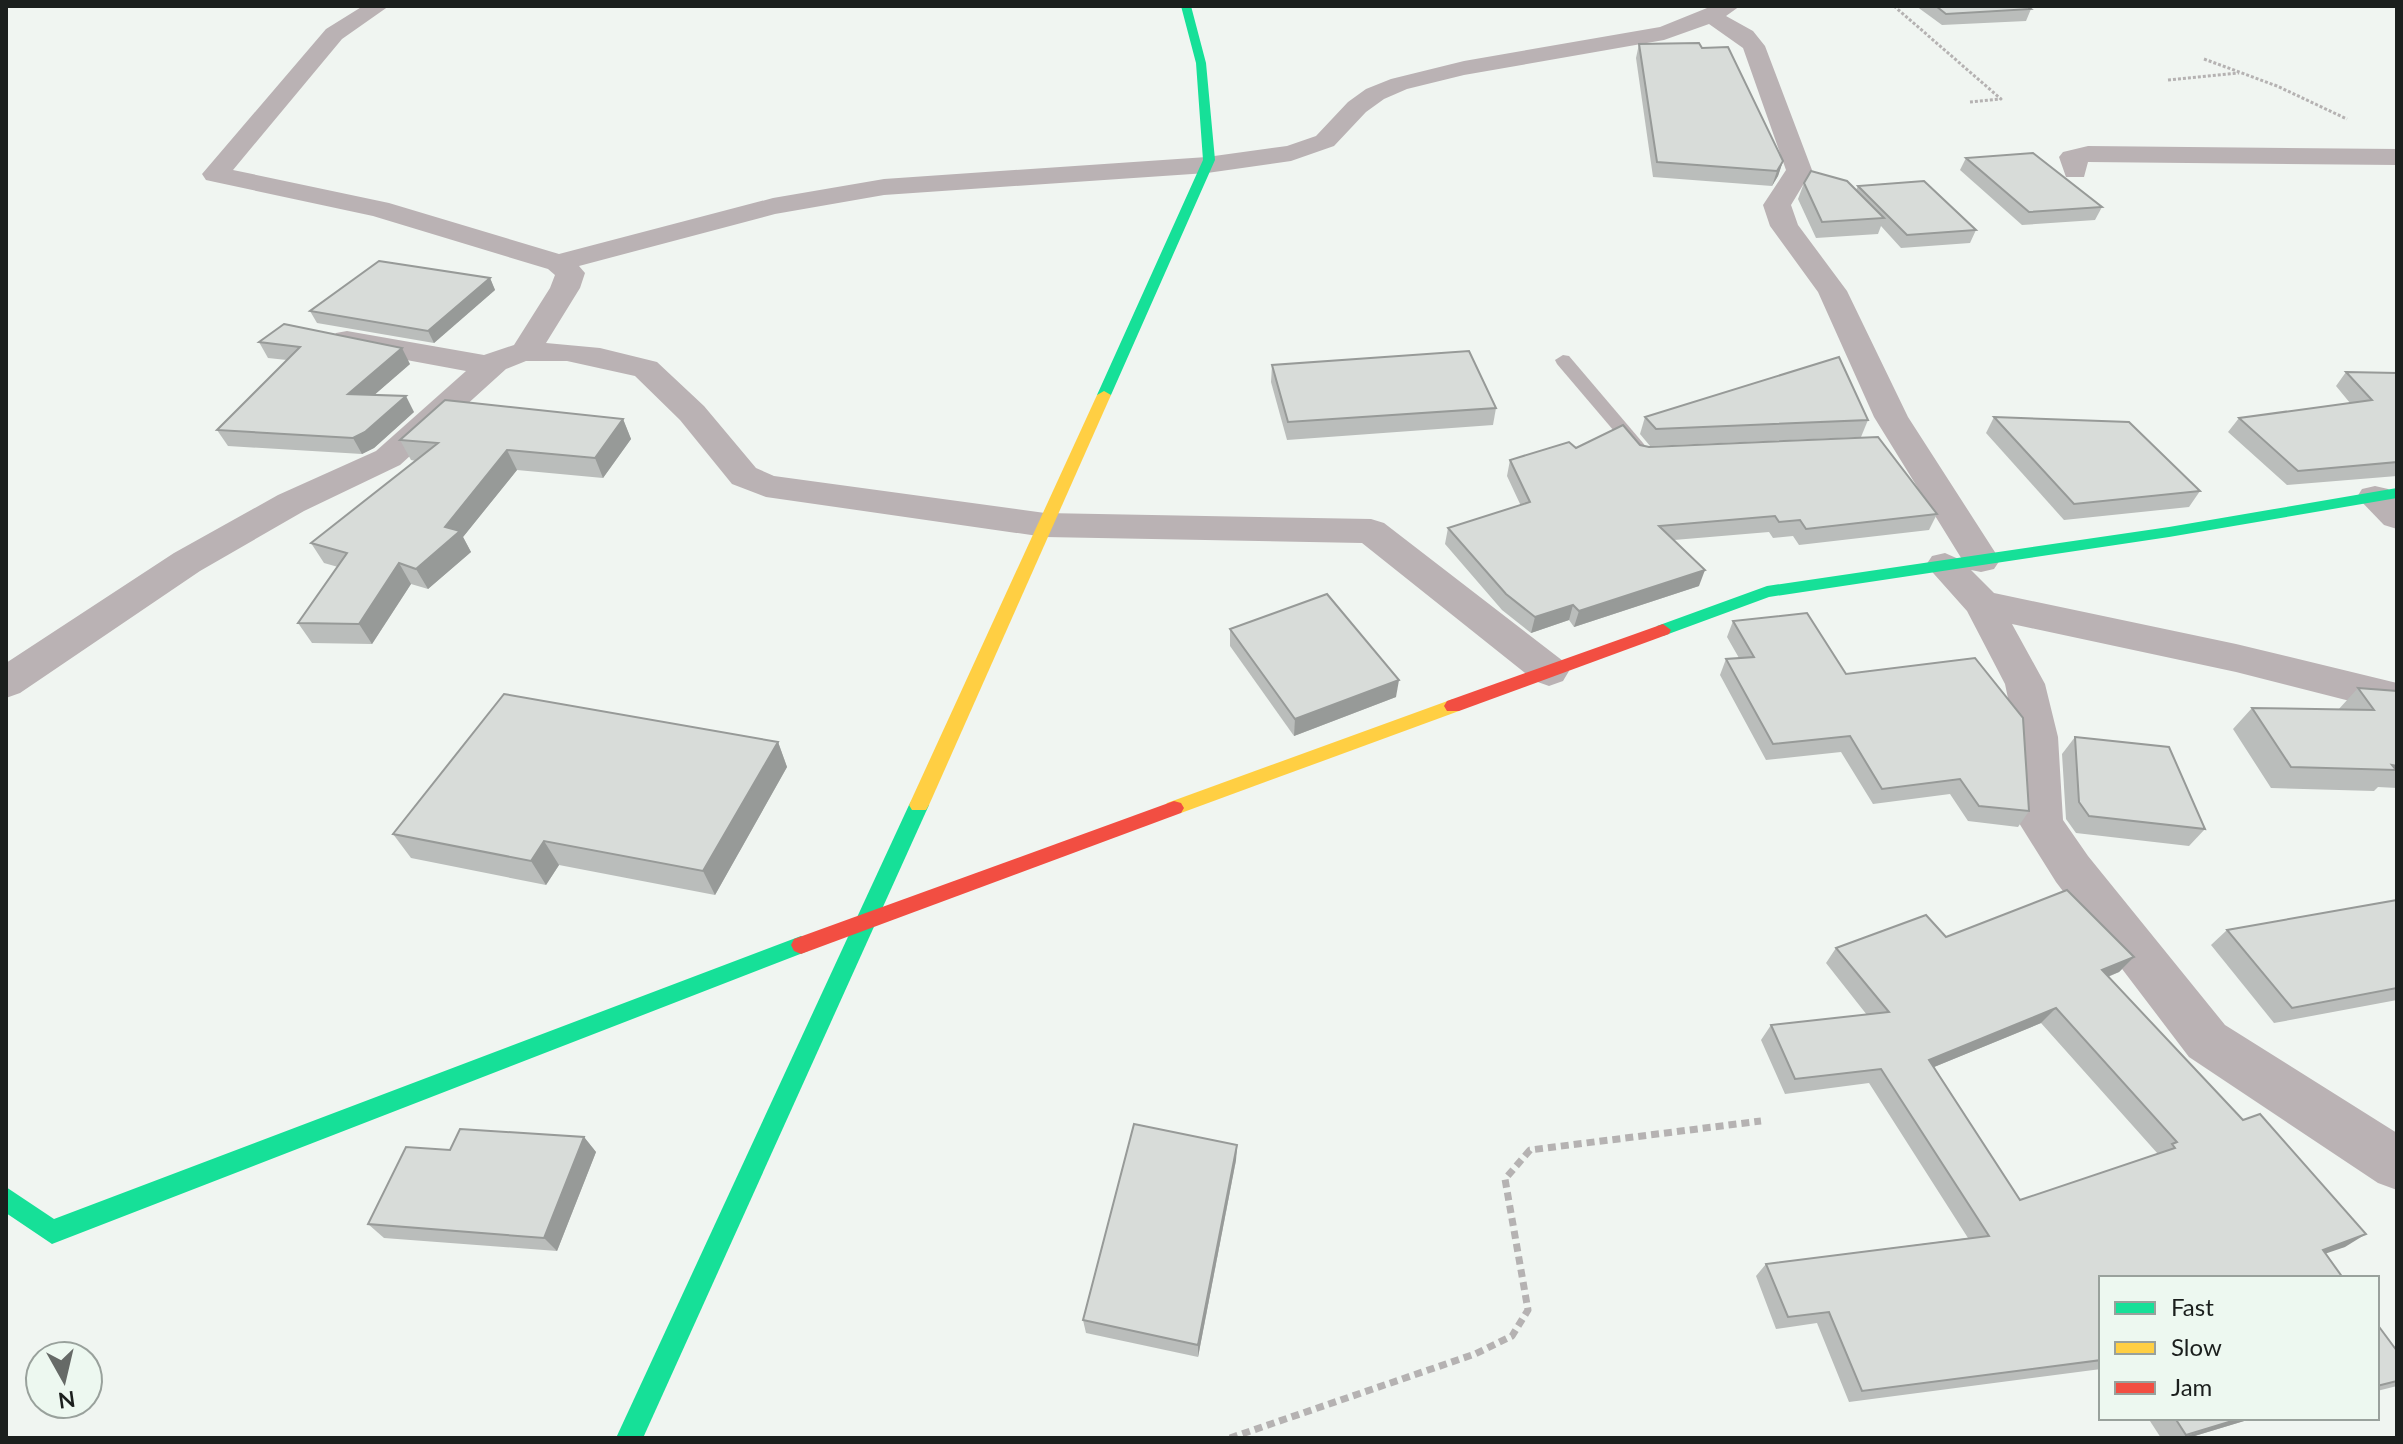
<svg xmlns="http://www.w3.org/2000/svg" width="2403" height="1444" font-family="Lato,sans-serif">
<rect width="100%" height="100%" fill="#f0f5f1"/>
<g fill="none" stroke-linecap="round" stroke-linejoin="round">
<!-- path-far1 -->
<g stroke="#b5b2b2" stroke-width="3" stroke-dasharray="3 2" stroke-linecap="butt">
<polyline points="1894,6 2001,99 1970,102"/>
<polyline points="2204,59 2277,86 2347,119"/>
<polyline points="2168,80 2239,73"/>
</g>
<!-- path -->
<polyline stroke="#b5b2b2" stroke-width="7" stroke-dasharray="8 5" stroke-linecap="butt" points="1230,1438 1475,1354 1512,1336 1528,1310 1505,1179 1530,1150 1761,1121"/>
<!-- lane -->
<polygon fill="#bab2b4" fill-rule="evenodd" points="1563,355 1569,356 1643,443 1646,447 1643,451 1631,451 1557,364 1555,360"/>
<!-- street -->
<g fill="#bab2b4" fill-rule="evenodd">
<polygon points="363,6 389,6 342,39 233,170 389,203 559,254 773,198 884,179 1207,157 1287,146 1316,136 1348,102 1366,89 1391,79 1464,61 1660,27 1712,6 1740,6 1726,16 1753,31 1765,46 1812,170 1791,205 1798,225 1847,291 1908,417 2000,560 1994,569 1981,572 1971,570 1994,593 2236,644 2397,683 2397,713 2236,672 2012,624 2045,684 2058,737 2063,820 2088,856 2225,1025 2397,1133 2397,1190 2378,1183 2189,1057 2056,882 2019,823 2016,737 2005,684 1967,611 1926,565 1932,556 1945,553 1963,561 1874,417 1818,292 1770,226 1763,205 1786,170 1743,48 1709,24 1664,40 1464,75 1407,89 1384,99 1366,112 1334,146 1291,161 1207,173 884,195 775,214 579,266 585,273 580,288 546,343 600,348 657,362 704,406 756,468 774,476 1045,513 1371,519 1384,523 1563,661 1569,671 1563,681 1549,686 1535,681 1362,543 1045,537 766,497 732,484 680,420 635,376 567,361 526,361 506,369 400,465 304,511 200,571 20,693 6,698 6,663 174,553 278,495 376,451 466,371 336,347 331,340 336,333 347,331 484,355 514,345 550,288 555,275 548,269 373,216 215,182 206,180 202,174 326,29"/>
<polygon points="2088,146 2397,149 2397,165 2088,162 2084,177 2066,177 2059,157 2063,152"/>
<polygon points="2375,486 2388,489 2397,497 2397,529 2384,525 2357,497 2362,489"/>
</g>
<!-- fast -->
<g fill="#16e098" fill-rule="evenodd">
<polygon points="1181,6 1191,6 1206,63 1215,160 1111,395 1104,399 1097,395 1203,160 1196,63"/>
<polygon points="2397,488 2397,498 2169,537 1769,597 1663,636 1655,630 1657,626 1767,586 2169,527"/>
<polygon points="919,798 926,800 929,805 643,1438 616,1438 909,805 912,800"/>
<polygon points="801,936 808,939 811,945 808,951 52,1244 6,1213 6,1187 54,1219"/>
</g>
<!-- slow -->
<g fill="#ffcf43" fill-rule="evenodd">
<polygon points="1104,391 1111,395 929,805 926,810 912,810 909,805 1097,395"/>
<polygon points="1453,699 1462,706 1459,711 1181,813 1167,813 1164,808 1167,803"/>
</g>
<!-- jam -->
<g fill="#f24e42" fill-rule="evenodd">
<polygon points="1663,624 1671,630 1669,634 1459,711 1447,711 1444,706 1447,701"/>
<polygon points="1174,801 1181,803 1184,808 1181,813 801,954 794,951 791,945 794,939"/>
</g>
</g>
<!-- wall -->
<g fill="#babdbb" fill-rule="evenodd">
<polygon points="1916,6 2027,6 2031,9 2026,21 1942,25"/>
<polygon points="1639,44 1783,161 1778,176 1772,186 1653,177 1636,58"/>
<polygon points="1966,158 2102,207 2095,220 2022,225 1960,170"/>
<polygon points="1804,183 1856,190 1858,186 1976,230 1970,243 1901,248 1881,226 1878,234 1816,238 1798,199"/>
<polygon points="490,278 495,290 434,343 317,323 310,311"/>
<polygon points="284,324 410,364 374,395 414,412 374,448 362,454 228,446 217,430 287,360 268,358 259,342"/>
<polygon points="1272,365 1496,408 1493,425 1287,440 1271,382"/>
<polygon points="2346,372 2397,373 2397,476 2287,485 2228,432 2239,418 2350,403 2336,386"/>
<polygon points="1645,417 1868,420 1861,437 1650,446 1640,434"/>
<polygon points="1994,417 2200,491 2189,507 2064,520 1986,433"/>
<polygon points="623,419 631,439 603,478 517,470 463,537 471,552 428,589 411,584 372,644 312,643 298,623 338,567 324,563 311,543 416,461 411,460 400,440"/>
<polygon points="1640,445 1937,514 1929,530 1799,545 1793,536 1773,538 1769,532 1674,540 1699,586 1574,627 1569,620 1531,633 1502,610 1445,544 1448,528 1521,506 1507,476 1510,460 1576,448"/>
<polygon points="1733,621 1846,674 2029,811 2018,827 1968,821 1950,794 1873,804 1841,752 1766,760 1720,675 1726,659 1739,658 1727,637"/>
<polygon points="1230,629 1396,697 1294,736 1230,646"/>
<polygon points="2358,688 2397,691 2397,788 2378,787 2374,791 2271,788 2233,729 2252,708 2338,710"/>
<polygon points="2075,737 2205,829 2189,846 2076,833 2066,819 2062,754"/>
<polygon points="778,742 787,767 715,895 559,865 546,885 411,858 393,834"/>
<polygon points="2397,900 2397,1000 2274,1023 2211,945 2227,930"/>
<path d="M1946,937L2134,957L2119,972L2108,977L2345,1247L2101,1278V1369L1849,1402L1817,1323L1776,1329L1756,1276L1766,1264L1968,1238L1869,1083L1785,1094L1761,1040L1771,1025L1867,1015L1826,963L1836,948ZM2041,1023L2158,1154L2020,1200L1934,1067Z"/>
<polygon points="584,1137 596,1152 557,1251 384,1238 368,1224 450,1150"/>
<polygon points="1237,1145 1236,1160 1198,1357 1086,1333 1083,1320"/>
<polygon points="2377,1324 2397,1351 2397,1386 2377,1391"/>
<polygon points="2148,1418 2254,1418 2188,1438 2161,1438"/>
</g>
<!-- shaded-wall -->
<g fill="#979a98">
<polygon points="1783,161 1778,176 1772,186 1777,171"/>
<polygon points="490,278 495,290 434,343 428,331"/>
<polygon points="402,348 410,364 357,410 348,394"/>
<polygon points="406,396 414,412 374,448 362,454 353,438"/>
<polygon points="623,419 631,439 603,478 595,458"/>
<polygon points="507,450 517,470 463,537 471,552 428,589 416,569 445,527"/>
<polygon points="399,563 411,584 372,644 359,624"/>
<polygon points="1705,570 1699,586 1574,627 1579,611"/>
<polygon points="1573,605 1569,620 1531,633 1535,617"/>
<polygon points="1399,680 1396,697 1294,736 1295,719"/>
<polygon points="778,742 787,767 715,895 703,871"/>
<polygon points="544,841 559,865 546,885 531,861"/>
<polygon points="2134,957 2119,972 2087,985 2102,970"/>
<polygon points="2056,1008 2041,1023 1917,1074 1929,1060"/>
<polygon points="584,1137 596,1152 557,1251 544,1238"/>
<polygon points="1237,1145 1236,1160 1198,1357 1198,1345"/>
<polygon points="2366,1234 2345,1247 2301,1262 2323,1250"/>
<polygon points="2242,1418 2254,1418 2188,1438 2180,1438"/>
</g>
<!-- building -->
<g fill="#d8dcd9" stroke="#979a98" stroke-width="2" fill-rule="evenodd">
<polygon points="1936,6 2027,6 2031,9 1946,14"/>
<polygon points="1699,43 1702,48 1728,47 1783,161 1777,171 1657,162 1639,44"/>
<polygon points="2033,153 2102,207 2029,212 1966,158"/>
<polygon points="1811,171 1847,181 1884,218 1822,222 1804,183"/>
<polygon points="1924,181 1976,230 1907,235 1858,186"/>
<polygon points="379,261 490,278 428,331 310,311"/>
<polygon points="284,324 402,348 348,394 406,396 365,432 353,438 217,430 300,347 259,342"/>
<polygon points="1469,351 1496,408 1288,422 1272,365"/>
<polygon points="1839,357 1868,420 1656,429 1645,417"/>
<polygon points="2346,372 2397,373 2397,462 2298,471 2239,418 2372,400"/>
<polygon points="445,400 623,419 595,458 507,450 445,527 460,531 416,569 399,563 359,624 298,623 347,553 311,543 438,443 400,440"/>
<polygon points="1994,417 2129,422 2200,491 2074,504"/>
<polygon points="1623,425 1640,445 1649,447 1878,437 1937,514 1806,529 1800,520 1779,522 1775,516 1659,526 1705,570 1579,611 1573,605 1535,617 1506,594 1448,528 1530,502 1510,460 1569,442 1576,448"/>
<polygon points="1327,594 1399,680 1295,719 1230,629"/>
<polygon points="1807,613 1846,674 1975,658 2023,718 2029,811 1979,806 1960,779 1882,789 1850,736 1773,744 1726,659 1754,657 1733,621"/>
<polygon points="2358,688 2397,691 2397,766 2392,765 2396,770 2291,767 2252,708 2374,710"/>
<polygon points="504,694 778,742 703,871 544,841 531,861 393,834"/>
<polygon points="2075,737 2169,747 2205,829 2089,816 2079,802"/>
<path d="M2067,890L2134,957L2102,970L2243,1120L2260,1114L2366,1234L2323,1250L2343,1278H2101V1360L1862,1391L1829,1312L1788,1317L1766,1264L1989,1236L1881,1069L1795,1079L1771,1025L1889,1012L1836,948L1926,915L1946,937ZM2056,1008L2177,1142L2172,1144L2175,1148L2020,1200L1929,1060Z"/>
<polygon points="2397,900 2397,988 2292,1008 2227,930"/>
<polygon points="1134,1124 1237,1145 1198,1345 1083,1320"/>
<polygon points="460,1129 584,1137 544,1238 368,1224 406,1147 450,1150"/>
<polygon points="2377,1324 2397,1351 2397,1381 2377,1386"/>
<polygon points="2175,1418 2242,1418 2186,1435"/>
</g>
<!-- border -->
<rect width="2403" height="1444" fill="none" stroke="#1b1f1d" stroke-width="16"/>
<!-- legend -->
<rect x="2099" y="1276" width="280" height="144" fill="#edf8f0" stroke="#99a19c" stroke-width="2"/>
<rect x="2115" y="1302" width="40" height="12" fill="#16e098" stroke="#99a19c" stroke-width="2"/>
<text x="2171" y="1316" font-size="24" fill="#1b1f1d">Fast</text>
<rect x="2115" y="1342" width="40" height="12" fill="#ffcf43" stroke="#99a19c" stroke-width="2"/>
<text x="2171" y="1356" font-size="24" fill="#1b1f1d">Slow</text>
<rect x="2115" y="1382" width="40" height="12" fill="#f24e42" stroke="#99a19c" stroke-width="2"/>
<text x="2171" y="1396" font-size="24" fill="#1b1f1d">Jam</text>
<!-- north arrow -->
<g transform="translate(64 1380) rotate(172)"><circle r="38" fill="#edf8f0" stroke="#99a19c" stroke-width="2"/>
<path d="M0-6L14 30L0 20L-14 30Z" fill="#666a67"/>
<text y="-12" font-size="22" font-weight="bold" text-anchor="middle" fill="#1b1f1d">N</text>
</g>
</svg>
